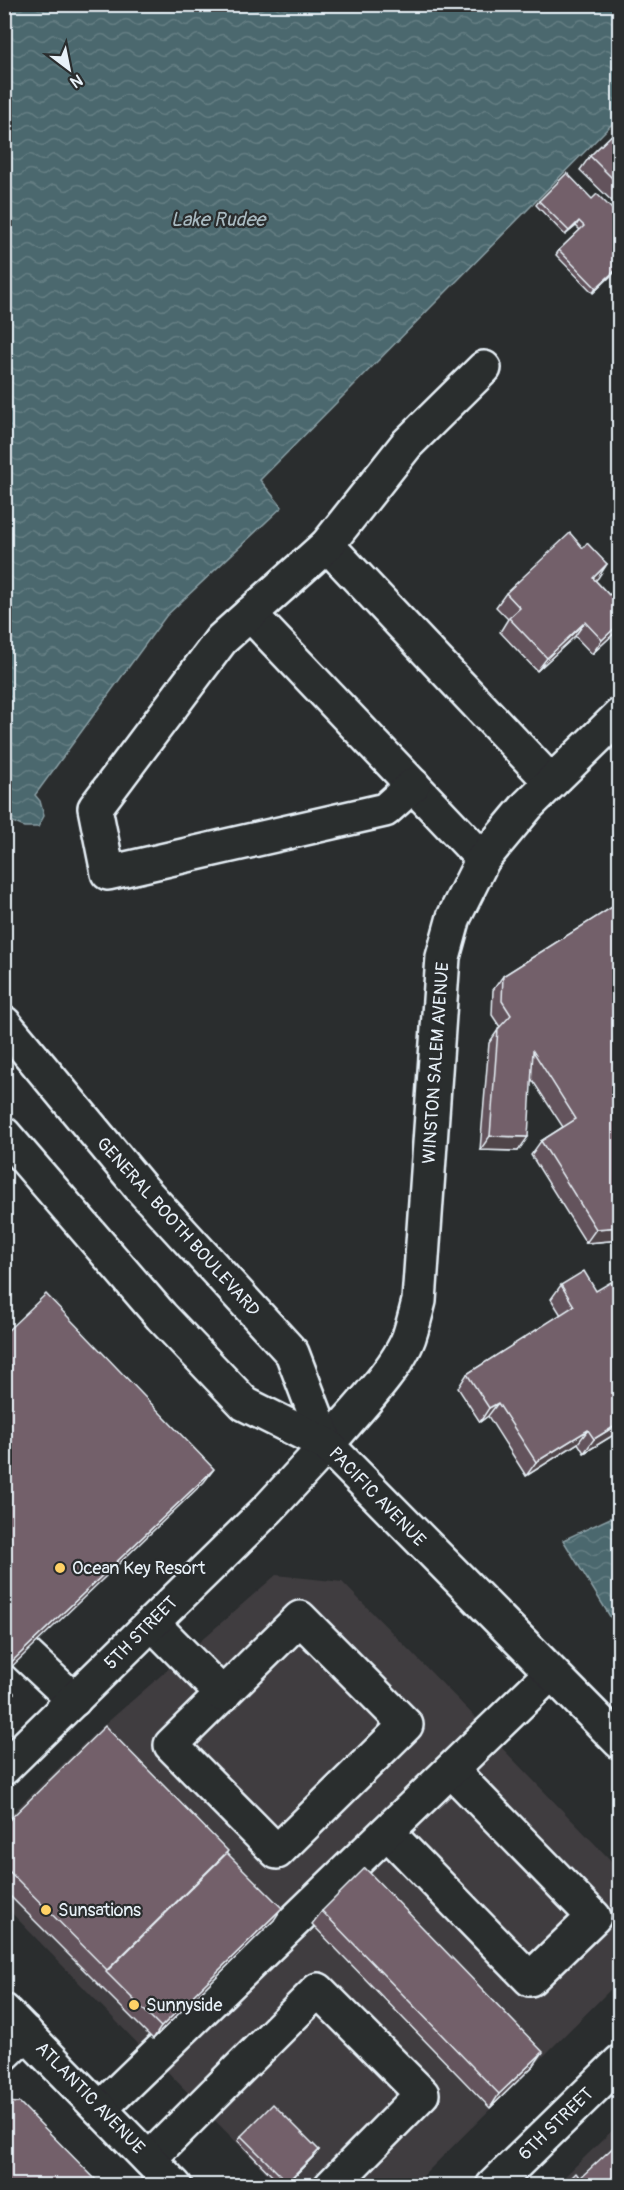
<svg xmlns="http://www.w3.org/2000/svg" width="624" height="2190" font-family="Pangolin,sans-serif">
<defs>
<pattern id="water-waves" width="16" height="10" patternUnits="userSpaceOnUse" patternTransform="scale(1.5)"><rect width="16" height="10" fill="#4b686e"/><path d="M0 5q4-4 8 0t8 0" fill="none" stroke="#657e83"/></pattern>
</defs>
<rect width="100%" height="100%" fill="#2a2d2e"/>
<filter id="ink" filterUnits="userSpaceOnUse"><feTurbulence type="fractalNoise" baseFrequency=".0167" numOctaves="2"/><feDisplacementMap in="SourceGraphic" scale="12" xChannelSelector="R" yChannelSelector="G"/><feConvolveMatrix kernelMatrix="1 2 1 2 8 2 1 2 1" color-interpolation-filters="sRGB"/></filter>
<g filter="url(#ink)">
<!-- built -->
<g fill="#403d40">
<polygon points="276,1575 342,1582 480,1722 146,2052 5,1906 5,1820 94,1734"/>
<polygon points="499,1745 619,1869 619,1981 414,2185 278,2185 160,2064"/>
<polygon points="619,2124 619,2185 556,2185"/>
</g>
<!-- water -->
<g fill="url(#water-waves)" stroke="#8a9fa5" stroke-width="1.5">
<polygon points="5,4 620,5 619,117 260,480 282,507 166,616 35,795 40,801 44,816 38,827 24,827 4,818"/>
<polygon points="619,1514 619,1625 611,1618 563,1540"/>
</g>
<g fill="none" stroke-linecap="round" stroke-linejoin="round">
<defs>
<g id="minor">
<polyline points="327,545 551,782"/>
<polyline points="250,614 483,859"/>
<polyline points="413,785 385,810 108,873 95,808 221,640 327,545 407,444 484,368"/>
<path d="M327,1445C350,1417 397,1370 409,1337C413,1325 416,1313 419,1301L443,957L454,917L483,859L528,805L620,715"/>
<polygon points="300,1618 406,1725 277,1852 171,1745"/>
<polyline points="152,1623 223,1695"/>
<polyline points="25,1654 74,1700"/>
<polyline points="387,1832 530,1979 594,1917 451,1770"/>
<polyline points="4,2054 26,2033"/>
<polyline points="100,2109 551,1673"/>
<polyline points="149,2159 318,1990 422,2094 331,2186"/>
<polyline points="493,2186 620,2062"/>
</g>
<g id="major">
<polyline points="4,1768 269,1508 327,1445"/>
<polyline points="4,2011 175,2186"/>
</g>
<g id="highway">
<polyline points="4,1023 141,1188 292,1353 327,1445"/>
<polyline points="4,1134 161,1316 245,1404 327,1445 620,1742"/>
</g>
</defs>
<!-- minor casing -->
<use href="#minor" stroke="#e8f1f8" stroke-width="38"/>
<!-- major casing -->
<use href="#major" stroke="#e8f1f8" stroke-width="38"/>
<!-- highway casing -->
<use href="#highway" stroke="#e8f1f8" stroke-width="38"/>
<!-- minor -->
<use href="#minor" stroke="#2a2d2e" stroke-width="33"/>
<!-- major -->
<use href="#major" stroke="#2a2d2e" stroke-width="33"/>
<!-- highway -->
<use href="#highway" stroke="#2a2d2e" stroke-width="33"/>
</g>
<!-- wall -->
<g fill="#63535b" stroke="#e8f1f8" stroke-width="1.5">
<polygon points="620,127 620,209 580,170 590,156"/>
<polygon points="592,199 620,217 620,270 618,269 593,293 556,255 559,250 580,230 576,226 565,235 536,205 539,201"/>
<polygon points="583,548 607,564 595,580 609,595 620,586 620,628 592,654 575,636 537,671 500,632 508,619 496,607 506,593"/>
<polygon points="620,902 620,1240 586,1243 531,1155 541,1141 563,1127 531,1078 518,1151 480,1150 489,1043 500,1027 492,1015 493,990 503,976"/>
<polygon points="561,1285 596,1291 617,1291 620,1289 620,1431 584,1453 578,1443 526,1476 488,1416 480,1422 458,1388 467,1374 561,1315 551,1299"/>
<polygon points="4,1825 227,1853 274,1920 153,2039 4,1890"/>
<polygon points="322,1911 534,2065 490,2108 312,1924"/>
<polygon points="241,2136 319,2150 315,2155 285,2186 282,2186 238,2141"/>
</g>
<!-- shaded-wall -->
<g fill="#50444a" stroke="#e8f1f8" stroke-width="1.5">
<polygon points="579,221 576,226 565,235"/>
<polygon points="620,266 618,269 593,293 596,288"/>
<polygon points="607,564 598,578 583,592 593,578"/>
<polygon points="585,622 575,636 537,671 547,658"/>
<polygon points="620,623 620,628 592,654 602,640"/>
<polygon points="490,1136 528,1137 518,1151 480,1150"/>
<polygon points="620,1227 620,1240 586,1243 596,1229"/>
<polygon points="498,1403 488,1416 480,1422 489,1408"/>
<polygon points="620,1423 620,1431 584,1453 594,1439"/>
<polygon points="588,1430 578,1443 526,1476 536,1462"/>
<polygon points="214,1469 204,1482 4,1674 4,1669"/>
<polygon points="14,1693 5,1707 4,1702"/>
<polygon points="282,1908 274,1920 153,2039 161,2027"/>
<polygon points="543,2052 534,2065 490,2108 499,2094"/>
<polygon points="319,2150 315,2155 284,2186 287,2182"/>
</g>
<!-- building -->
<g fill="#73616a" stroke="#e8f1f8" stroke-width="1.5">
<polygon points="620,127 620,186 590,156"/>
<polygon points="567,173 592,199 597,194 620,217 620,266 596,288 559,250 584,226 579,221 569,231 539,201"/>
<polygon points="570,533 583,548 587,543 607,564 593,578 609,595 620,586 620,623 602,640 585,622 547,658 509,618 520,608 506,593"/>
<polygon points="620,902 620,1227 596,1229 541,1141 576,1119 533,1051 528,1137 490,1136 498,1029 511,1015 502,1001 503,976"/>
<polygon points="584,1271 596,1291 611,1282 617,1291 620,1289 620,1423 594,1439 588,1430 536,1462 498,1403 489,1408 467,1374 574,1306 561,1285"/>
<polygon points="46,1294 214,1469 4,1669 4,1334"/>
<polygon points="4,1683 14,1693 4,1702"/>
<polygon points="105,1726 228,1851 107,1970 4,1866 4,1825"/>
<polygon points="227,1853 282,1908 161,2027 106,1972"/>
<polygon points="365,1868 543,2052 499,2094 322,1911"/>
<polygon points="4,2102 20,2103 102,2186 4,2186"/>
<polygon points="273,2104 319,2150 287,2182 241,2136"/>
<polygon points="620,2141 620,2186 563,2186 576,2173 580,2178"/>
</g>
</g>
<!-- markers -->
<g fill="#ffd166" stroke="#2a2d2e" stroke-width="2">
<circle cx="60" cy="1568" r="6"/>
<circle cx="46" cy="1910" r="6"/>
<circle cx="134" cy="2005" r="6"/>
</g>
<g text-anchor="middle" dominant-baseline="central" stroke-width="4.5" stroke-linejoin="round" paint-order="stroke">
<!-- street labels -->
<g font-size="18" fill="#e8f1f8" stroke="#2a2d2e">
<text transform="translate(436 1063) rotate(-86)">WINSTON SALEM AVENUE</text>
<text transform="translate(178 1227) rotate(48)">GENERAL BOOTH BOULEVARD</text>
<text transform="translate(377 1497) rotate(46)">PACIFIC AVENUE</text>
<text transform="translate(141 1633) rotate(-45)">5TH STREET</text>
<text transform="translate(90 2098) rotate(46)">ATLANTIC AVENUE</text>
<text transform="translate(556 2124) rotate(-44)">6TH STREET</text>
</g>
<!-- poi labels -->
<g font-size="18" fill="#e8f1f8" stroke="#2a2d2e" text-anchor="start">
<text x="72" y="1568">Ocean Key Resort</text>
<text x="58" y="1910">Sunsations</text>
<text x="146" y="2005">Sunnyside</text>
</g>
<!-- water labels -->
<g font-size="20" font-style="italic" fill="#a9bac1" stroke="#2a2d2e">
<text x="218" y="219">Lake Rudee</text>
</g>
</g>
<!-- margin -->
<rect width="624" height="2190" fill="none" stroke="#2a2d2e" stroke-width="24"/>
<rect x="12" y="12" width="600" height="2166" fill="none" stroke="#e8f1f8" stroke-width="2" filter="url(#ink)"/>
<!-- north arrow -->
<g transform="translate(69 69) rotate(148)" stroke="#2a2d2e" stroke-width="4.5" paint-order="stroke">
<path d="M0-4.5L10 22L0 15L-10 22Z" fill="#e8f1f8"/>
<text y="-9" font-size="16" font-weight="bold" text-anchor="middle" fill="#e8f1f8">N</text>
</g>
</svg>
